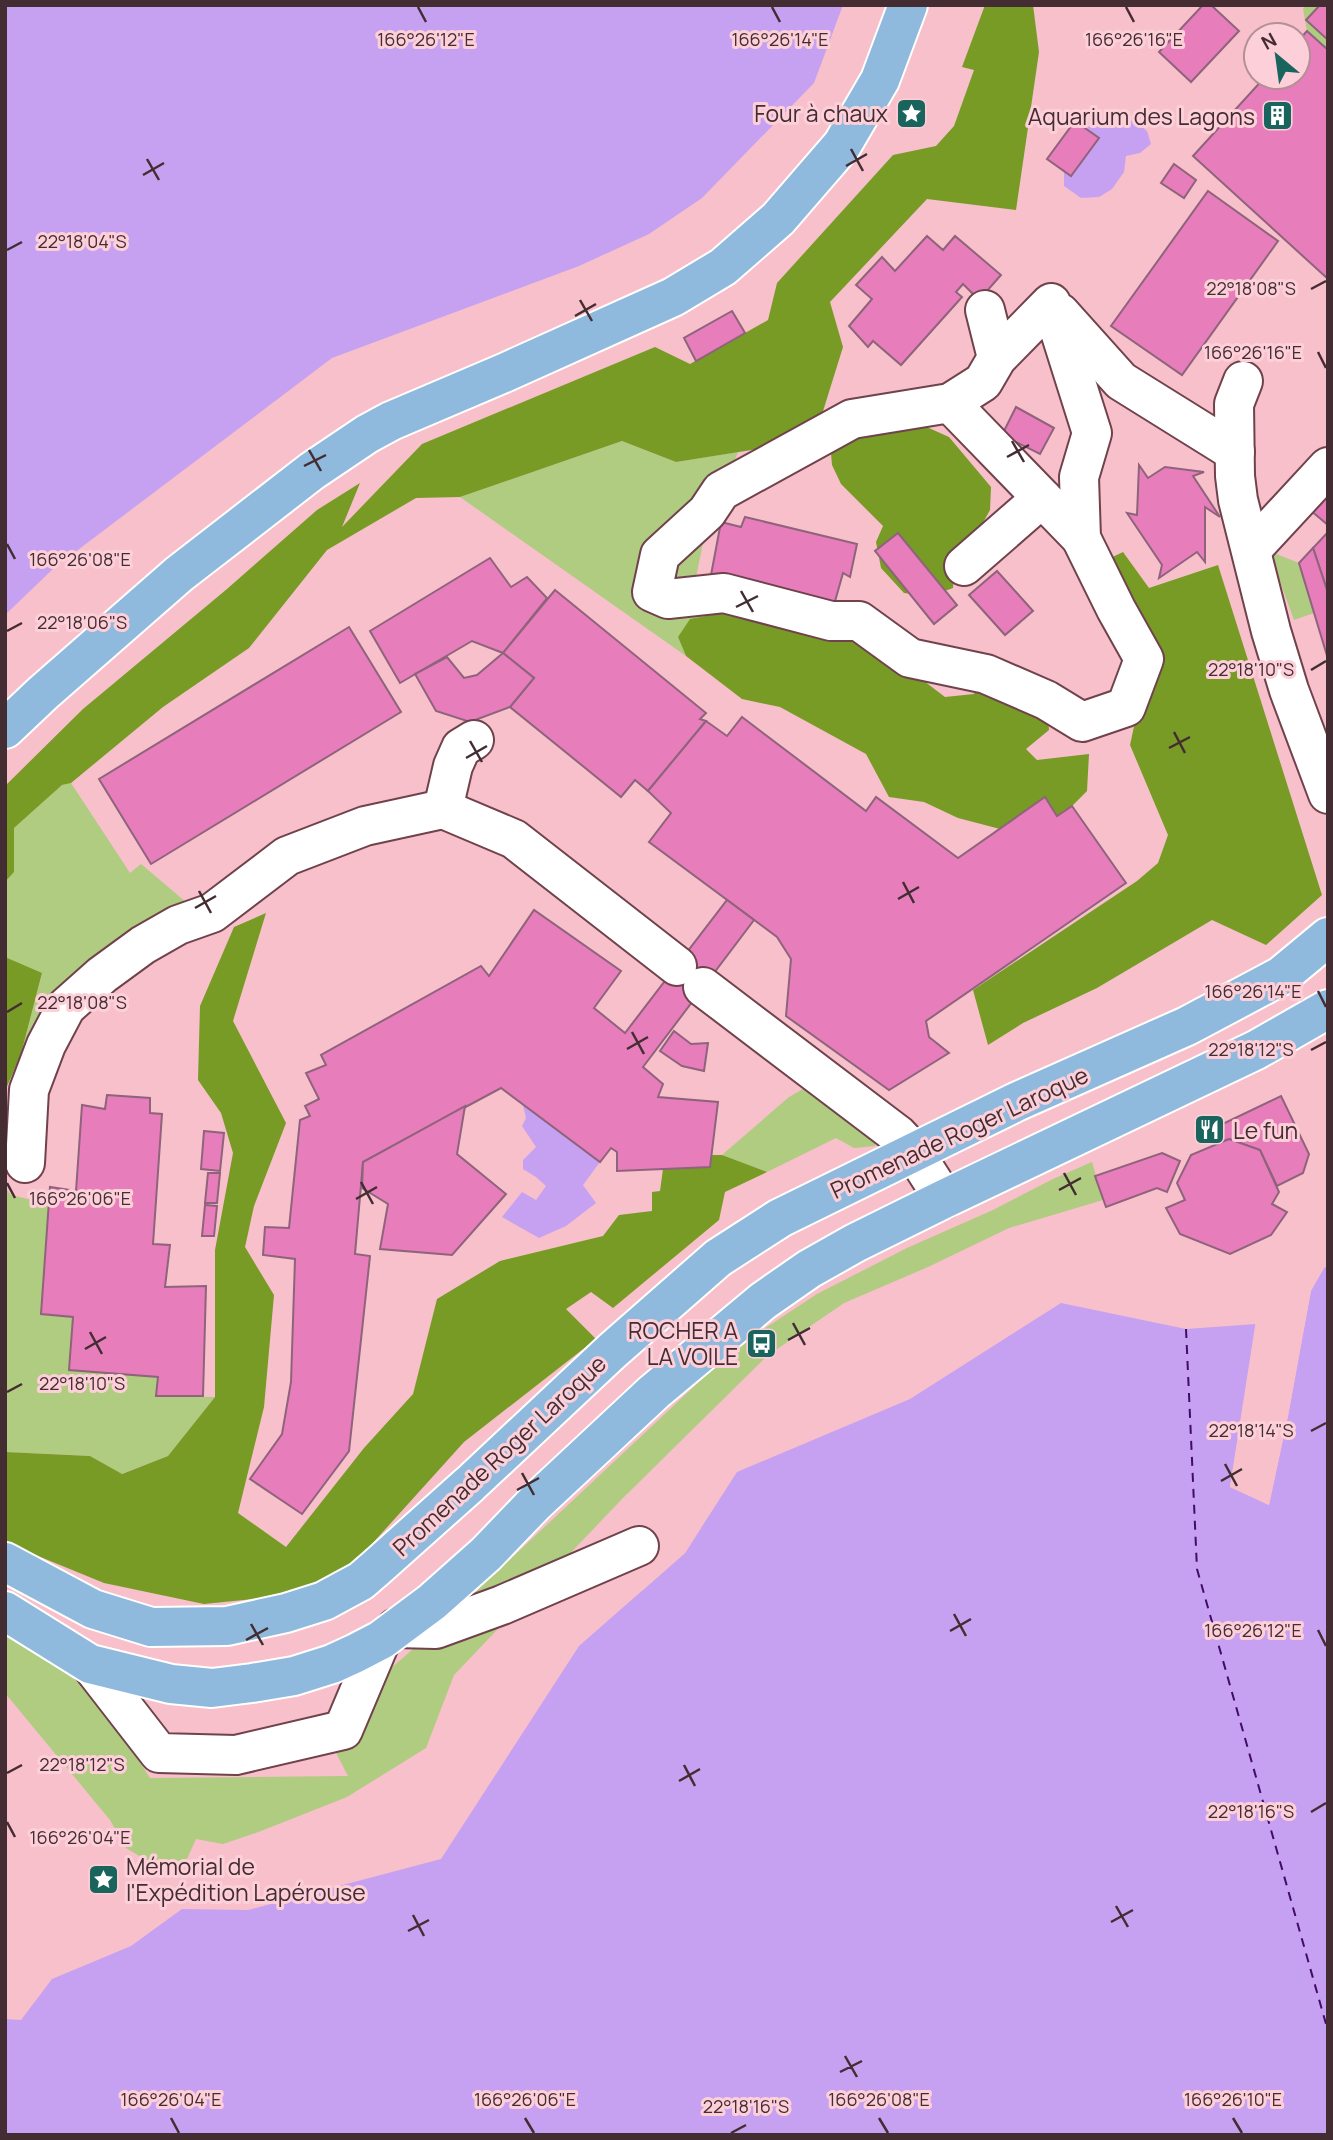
<svg xmlns="http://www.w3.org/2000/svg" width="1333" height="2140" font-family="Manrope,sans-serif">
<rect width="100%" height="100%" fill="#f7c0ca"/>
<!-- green -->
<g fill="#afcc80">
<polygon points="1306,5 1328,5 1328,50 1307,31 1303,9"/>
<polygon points="622,441 676,462 738,452 703,543 695,582 749,608 678,637 686,656 460,497"/>
<polygon points="1269,551 1299,563 1314,613 1294,620"/>
<polygon points="71,783 130,873 141,864 187,903 60,1002 21,1054 42,974 5,957 5,882 14,872 14,828 62,785"/>
<polygon points="817,1081 875,1129 875,1146 854,1148 836,1138 767,1172 722,1155 789,1097"/>
<polygon points="1092,1162 1103,1200 1009,1228 928,1267 844,1303 767,1356 622,1499 454,1675 426,1748 347,1797 261,1831 223,1844 196,1839 182,1870 146,1860 126,1848 110,1820 5,1693 5,1633 95,1693 150,1778 348,1776 332,1745 389,1670 436,1629 735,1348 817,1294 907,1248 993,1210 1053,1179"/>
<polygon points="5,1188 11,1195 49,1204 73,1317 70,1370 158,1377 157,1396 215,1397 168,1456 121,1474 90,1456 5,1452"/>
</g>
<!-- forest -->
<g fill="#779b24">
<polygon points="985,5 1033,5 1039,52 1016,210 927,199 830,302 843,347 814,440 676,462 622,441 460,497 416,498 327,550 249,648 163,707 71,783 62,785 14,828 14,872 5,882 5,786 83,709 227,589 317,510 360,483 342,527 422,444 655,347 690,364 768,320 777,283 893,155 936,146 954,126 974,70 962,67"/>
<polygon points="920,424 949,437 991,487 990,510 954,575 953,588 931,596 904,593 881,568 876,542 883,526 841,484 832,465 830,442"/>
<polygon points="1123,552 1149,588 1218,565 1322,895 1266,945 1212,920 1097,988 1023,1023 988,1045 973,990 1137,881 1158,863 1168,835 1130,745 1150,652 1100,563"/>
<polygon points="749,608 862,634 945,697 974,694 980,678 1047,706 1049,730 1026,749 1037,760 1089,754 1087,791 1072,806 1057,816 1044,798 1000,829 958,818 924,802 889,797 866,754 780,707 742,699 686,656 678,637 690,619"/>
<polygon points="266,913 233,1021 286,1123 254,1206 245,1247 274,1295 264,1407 238,1513 286,1547 364,1448 413,1394 437,1299 500,1261 603,1236 619,1215 652,1211 652,1192 660,1191 663,1169 709,1167 712,1155 722,1155 767,1172 725,1192 719,1220 613,1308 591,1292 566,1309 596,1339 464,1442 353,1565 292,1595 204,1604 104,1583 16,1547 5,1540 5,1452 90,1456 122,1474 168,1456 215,1397 215,1250 233,1153 221,1113 198,1080 200,1006 234,927"/>
<polygon points="5,957 42,973 21,1054 5,1091"/>
</g>
<!-- water -->
<g fill="#c7a1f1">
<polygon points="5,5 843,5 814,83 702,198 649,234 579,266 332,358 54,568 5,615"/>
<polygon points="1133,120 1147,131 1151,144 1140,153 1126,156 1124,172 1112,189 1099,197 1081,198 1064,186 1064,170 1072,176 1099,139 1084,128 1100,123 1112,128"/>
<polygon points="523,1105 600,1162 583,1185 596,1203 566,1226 539,1238 502,1217 522,1192 536,1200 546,1186 536,1177 523,1169 523,1160 536,1147 522,1126 526,1118"/>
<polygon points="1328,1266 1328,2135 5,2135 5,2019 21,2020 52,1979 131,1946 182,1909 248,1910 441,1859 579,1646 685,1553 737,1472 910,1399 1061,1303 1186,1329 1256,1324 1230,1487 1269,1505 1288,1416 1311,1290 1324,1268"/>
</g>
<!-- pier -->
<g fill="#f7c0ca">
<polygon points="1322,1265 1324,1268 1311,1291 1288,1416 1269,1505 1230,1487 1256,1320 1260,1324 1234,1485 1266,1500 1284,1415 1308,1290"/>
<polygon points="702,1526 685,1553 643,1590 633,1593 682,1551 696,1530"/>
</g>
<g fill="none" stroke-linecap="round" stroke-linejoin="round">
<!-- ferry -->
<polyline stroke="#400c65" stroke-width="2" stroke-dasharray="9 7" stroke-linecap="butt" points="1186,1329 1197,1569 1328,2031"/>
</g>
<!-- building -->
<g fill="#e77ebb" stroke="#8e637b" stroke-width="2">
<polygon points="1203,5 1211,5 1239,31 1191,82 1159,52"/>
<polygon points="1328,5 1328,40 1306,20 1320,5"/>
<polygon points="1307,31 1328,50 1328,279 1193,156 1265,77 1298,77 1298,41"/>
<polygon points="1075,121 1099,138 1071,176 1047,159"/>
<polygon points="1174,164 1196,180 1184,198 1161,183"/>
<polygon points="1208,191 1278,241 1182,375 1111,326"/>
<polygon points="927,236 943,250 955,236 1001,275 979,300 963,284 956,292 962,297 901,365 873,341 868,347 849,326 872,299 856,285 882,257 895,271"/>
<polygon points="732,311 745,333 696,361 684,338"/>
<polygon points="1016,407 1054,428 1040,454 1002,435"/>
<polygon points="1139,465 1148,478 1165,467 1204,472 1193,476 1220,517 1205,507 1205,562 1197,552 1159,578 1162,565 1127,513 1137,515"/>
<polygon points="1328,490 1328,525 1310,510"/>
<polygon points="745,517 857,544 850,577 843,573 832,612 711,575 721,522 741,527"/>
<polygon points="1328,532 1328,593 1313,548"/>
<polygon points="898,533 957,605 934,624 875,551"/>
<polygon points="1313,548 1328,593 1328,659 1299,563"/>
<polygon points="490,558 511,587 527,577 547,598 503,653 472,641 400,683 370,631"/>
<polygon points="997,571 1033,611 1005,635 969,595"/>
<polygon points="555,590 706,713 700,719 706,721 648,791 635,780 621,797 510,707 534,678 503,653"/>
<polygon points="349,627 401,712 151,864 99,779"/>
<polygon points="503,653 534,678 510,707 470,722 436,711 415,674 447,657 464,678 477,675"/>
<polygon points="742,717 866,811 876,797 958,858 1045,797 1057,816 1072,806 1126,883 926,1021 929,1037 949,1053 889,1090 786,1016 791,959 777,937 649,842 671,813 648,791 706,721 727,736"/>
<polygon points="727,900 754,920 643,1067 663,1084 658,1097 718,1102 710,1167 617,1171 617,1152 611,1148 600,1162 501,1088 363,1162 355,1254 370,1256 349,1451 302,1514 250,1479 282,1434 291,1382 295,1259 263,1255 265,1227 289,1228 300,1120 310,1116 305,1106 319,1099 306,1073 326,1065 321,1055 481,966 489,976 534,910 621,971 594,1008 625,1033"/>
<polygon points="674,1031 691,1044 708,1043 704,1071 682,1066 660,1051"/>
<polygon points="107,1095 150,1098 150,1113 162,1114 153,1244 170,1245 165,1287 206,1286 203,1396 156,1396 158,1377 69,1370 73,1317 41,1314 50,1187 76,1191 82,1105 105,1109"/>
<polygon points="1281,1096 1309,1154 1303,1173 1277,1186 1260,1150 1229,1139 1217,1144 1210,1130"/>
<polygon points="465,1106 457,1154 506,1194 452,1255 380,1249 388,1204 362,1188 363,1162"/>
<polygon points="204,1131 224,1133 220,1171 201,1169"/>
<polygon points="1229,1139 1260,1150 1279,1192 1272,1204 1287,1212 1271,1235 1230,1254 1180,1234 1166,1208 1185,1200 1177,1183 1191,1155"/>
<polygon points="1162,1153 1180,1161 1167,1192 1157,1188 1106,1207 1095,1176"/>
<polygon points="208,1173 220,1173 217,1203 205,1203"/>
<polygon points="205,1205 217,1206 214,1236 202,1236"/>
</g>
<g fill="none" stroke-linecap="round" stroke-linejoin="round">
<defs>
<g id="minor">
<polyline points="985,310 997,358 983,382 950,403 852,419 721,491 707,512 660,555 652,592 668,599 724,593 831,621 859,621 910,658 986,674 1046,700 1082,722 1126,707 1144,659 1116,609 1081,538 1079,477 1092,433 1051,303 997,358"/>
<polyline points="1060,313 1121,381 1235,452"/>
<polyline points="1243,381 1234,404 1235,476 1238,500 1271,631 1289,690 1328,794"/>
<polyline points="950,403 1081,538"/>
<polyline points="1252,549 1328,467"/>
<polyline points="964,566 1042,498"/>
<polyline points="443,809 453,766 461,748 474,740"/>
<polyline points="703,987 898,1135 914,1152 944,1199"/>
<polyline points="25,1163 29,1090 46,1045 66,1007 102,975 143,945 178,925 212,913 287,856 365,826 443,809 514,839 677,966"/>
<polyline points="396,1628 436,1629 502,1605 639,1546"/>
<polyline points="90,1664 159,1753 236,1755 343,1730 381,1640"/>
</g>
<g id="major">
<polyline points="5,729 43,693 179,574 312,471 367,434 391,421 504,373 673,297 723,267 778,219 842,145 880,80 908,5"/>
<polyline points="5,1562 93,1609 151,1627 227,1626 286,1613 324,1601 361,1581 376,1568 470,1484 612,1351 718,1258 780,1218 1016,1102 1187,1026 1281,976 1328,937"/>
<polyline points="5,1611 90,1664 171,1684 212,1688 252,1683 294,1676 332,1664 356,1653 381,1640 432,1602 486,1554 535,1503 654,1392 763,1301 809,1269 855,1243 944,1199 1256,1050 1328,1009"/>
</g>
</defs>
<!-- minor casing -->
<use href="#minor" stroke="#6f424c" stroke-width="42"/>
<!-- major casing -->
<use href="#major" stroke="#fff" stroke-width="42"/>
<!-- minor -->
<use href="#minor" stroke="#fff" stroke-width="38"/>
<!-- major -->
<use href="#major" stroke="#8fbadd" stroke-width="38"/>
</g>
<!-- ticks -->
<path fill="none" stroke="#432d32" stroke-width="2.5" d="M418,7L426,22M772,7L780,22M1126,7L1134,22M851,149L863,171M147,159L159,180M846,166L867,154M143,175L164,163M7,250L22,242M1311,289L1326,281M580,300L592,321M575,316L596,304M1318,352L1326,368M1012,441L1024,462M309,450L321,471M1007,457L1029,445M304,466L326,455M7,544L15,559M741,591L753,612M736,607L758,596M7,631L22,623M1311,670L1326,661M1174,732L1185,753M470,741L482,762M1169,748L1190,737M466,758L487,746M903,882L914,903M199,891L211,913M898,899L919,887M195,908L216,896M1318,991L1326,1007M7,1012L22,1003M632,1032L644,1054M627,1049L648,1037M1311,1050L1326,1042M1064,1173L1076,1195M361,1182L373,1204M7,1183L15,1198M1059,1190L1081,1178M356,1199L377,1187M793,1323L805,1345M90,1332L102,1354M788,1340L810,1328M85,1349L106,1337M7,1392L22,1384M1311,1431L1326,1423M1225,1464L1237,1486M522,1473L534,1495M1221,1481L1242,1469M517,1490L539,1478M954,1614L966,1636M251,1624L263,1645M1318,1630L1326,1646M950,1631L971,1619M246,1640L268,1628M684,1765L695,1786M7,1773L22,1765M679,1781L700,1769M1311,1812L1326,1803M7,1822L15,1837M1116,1906L1128,1927M413,1915L424,1936M1111,1922L1133,1910M408,1931L429,1920M845,2056L857,2077M840,2072L862,2061M171,2118L179,2133M525,2118L534,2133M879,2118L888,2133M1233,2118L1242,2133M731,2133L746,2125"/>
<!-- icons -->
<defs>
<symbol id="sight-square" viewBox="-11 -11 22 22"><rect x="-9" y="-9" width="18" height="18" rx="4" fill="#19645d" stroke="#fdd0d9"/><path d="M0-6L1.8-2.2L6-1.7L2.9 1.2L3.7 5.4L0 3.3L-3.7 5.4L-2.9 1.2L-6-1.7L-1.8-2.2Z" fill="#fff"/></symbol>
<symbol id="building-square" viewBox="-11 -11 22 22"><rect x="-9" y="-9" width="18" height="18" rx="4" fill="#19645d" stroke="#fdd0d9"/><path d="M-4-6H4V6H1V3H-1V6H-4ZM-2.5-4.3h1.7v1.8h-1.7ZM.8-4.3h1.7v1.8H.8ZM-2.5-1h1.7V.8h-1.7ZM.8-1h1.7V.8H.8Z" fill="#fff"/></symbol>
<symbol id="restaurant-square" viewBox="-11 -11 22 22"><rect x="-9" y="-9" width="18" height="18" rx="4" fill="#19645d" stroke="#fdd0d9"/><path d="M-5-6h1v4h1v-4h1v4h1v-4h1v5L-1.5 .5V6h-2V.5L-5-1ZM5-6V6H3V1.5H1.5Q1.5-4 5-6Z" fill="#fff"/></symbol>
<symbol id="bus-square" viewBox="-11 -11 22 22"><rect x="-9" y="-9" width="18" height="18" rx="4" fill="#19645d" stroke="#fdd0d9"/><path d="M-5-6H5V4H4V6H2V4H-2V6H-4V4H-5ZM-3.5-4V0h7V-4ZM-3.5 1.2v1.5H-2V1.2ZM2 1.2v1.5H3.5V1.2Z" fill="#fff"/></symbol>
</defs>
<g fill-rule="evenodd">
<use href="#sight-square" x="894" y="96" width="35" height="35"/>
<use href="#building-square" x="1260" y="98" width="35" height="35"/>
<use href="#restaurant-square" x="1192" y="1112" width="35" height="35"/>
<use href="#bus-square" x="744" y="1326" width="35" height="35"/>
<use href="#sight-square" x="86" y="1862" width="35" height="35"/>
</g>
<g text-anchor="middle" dominant-baseline="central" stroke-width="6" stroke-linejoin="round" paint-order="stroke">
<!-- poi labels -->
<g font-size="23" fill="#432d32" stroke="#fdd0d9" text-anchor="end">
<text x="888" y="113">Four à chaux</text>
<text x="1255" y="116">Aquarium des Lagons</text>
<text x="1233" y="1130" text-anchor="start">Le fun</text>
<text x="738" y="1330">ROCHER A<tspan x="738" dy="26">LA VOILE</tspan></text>
<text x="126" y="1866" text-anchor="start">Mémorial de<tspan x="126" dy="26">l'Expédition Lapérouse</tspan></text>
</g>
<!-- street labels -->
<g font-size="23" fill="#432d32" stroke="#fdd0d9">
<text transform="translate(959 1132) rotate(-25)">Promenade Roger Laroque</text>
<text transform="translate(499 1455) rotate(-43)">Promenade Roger Laroque</text>
</g>
</g>
<g font-size="18" text-anchor="middle" fill="#432d32" stroke="#fdd0d9" stroke-width="6" stroke-linejoin="round" paint-order="stroke">
<text x="426" y="46">166°26'12"E</text>
<text x="780" y="46">166°26'14"E</text>
<text x="1134" y="46">166°26'16"E</text>
<text x="82" y="248">22°18'04"S</text>
<text x="1251" y="295">22°18'08"S</text>
<text x="1253" y="359">166°26'16"E</text>
<text x="80" y="566">166°26'08"E</text>
<text x="82" y="629">22°18'06"S</text>
<text x="1251" y="676">22°18'10"S</text>
<text x="1253" y="998">166°26'14"E</text>
<text x="82" y="1009">22°18'08"S</text>
<text x="1251" y="1056">22°18'12"S</text>
<text x="80" y="1205">166°26'06"E</text>
<text x="82" y="1390">22°18'10"S</text>
<text x="1251" y="1437">22°18'14"S</text>
<text x="1253" y="1637">166°26'12"E</text>
<text x="82" y="1771">22°18'12"S</text>
<text x="1251" y="1818">22°18'16"S</text>
<text x="80" y="1844">166°26'04"E</text>
<text x="171" y="2106">166°26'04"E</text>
<text x="525" y="2106">166°26'06"E</text>
<text x="879" y="2106">166°26'08"E</text>
<text x="1233" y="2106">166°26'10"E</text>
<text x="746" y="2113">22°18'16"S</text>
</g>
<!-- border -->
<rect width="1333" height="2140" fill="none" stroke="#432d32" stroke-width="14"/>
<!-- north arrow -->
<g transform="translate(1277 56) rotate(331)"><circle r="33" fill="#fdd0d9" stroke="#b38f96" stroke-width="2"/>
<path d="M0-5L12 26L0 18L-12 26Z" fill="#19645d"/>
<text y="-10" font-size="19" font-weight="bold" text-anchor="middle" fill="#432d32">N</text>
</g>
</svg>
